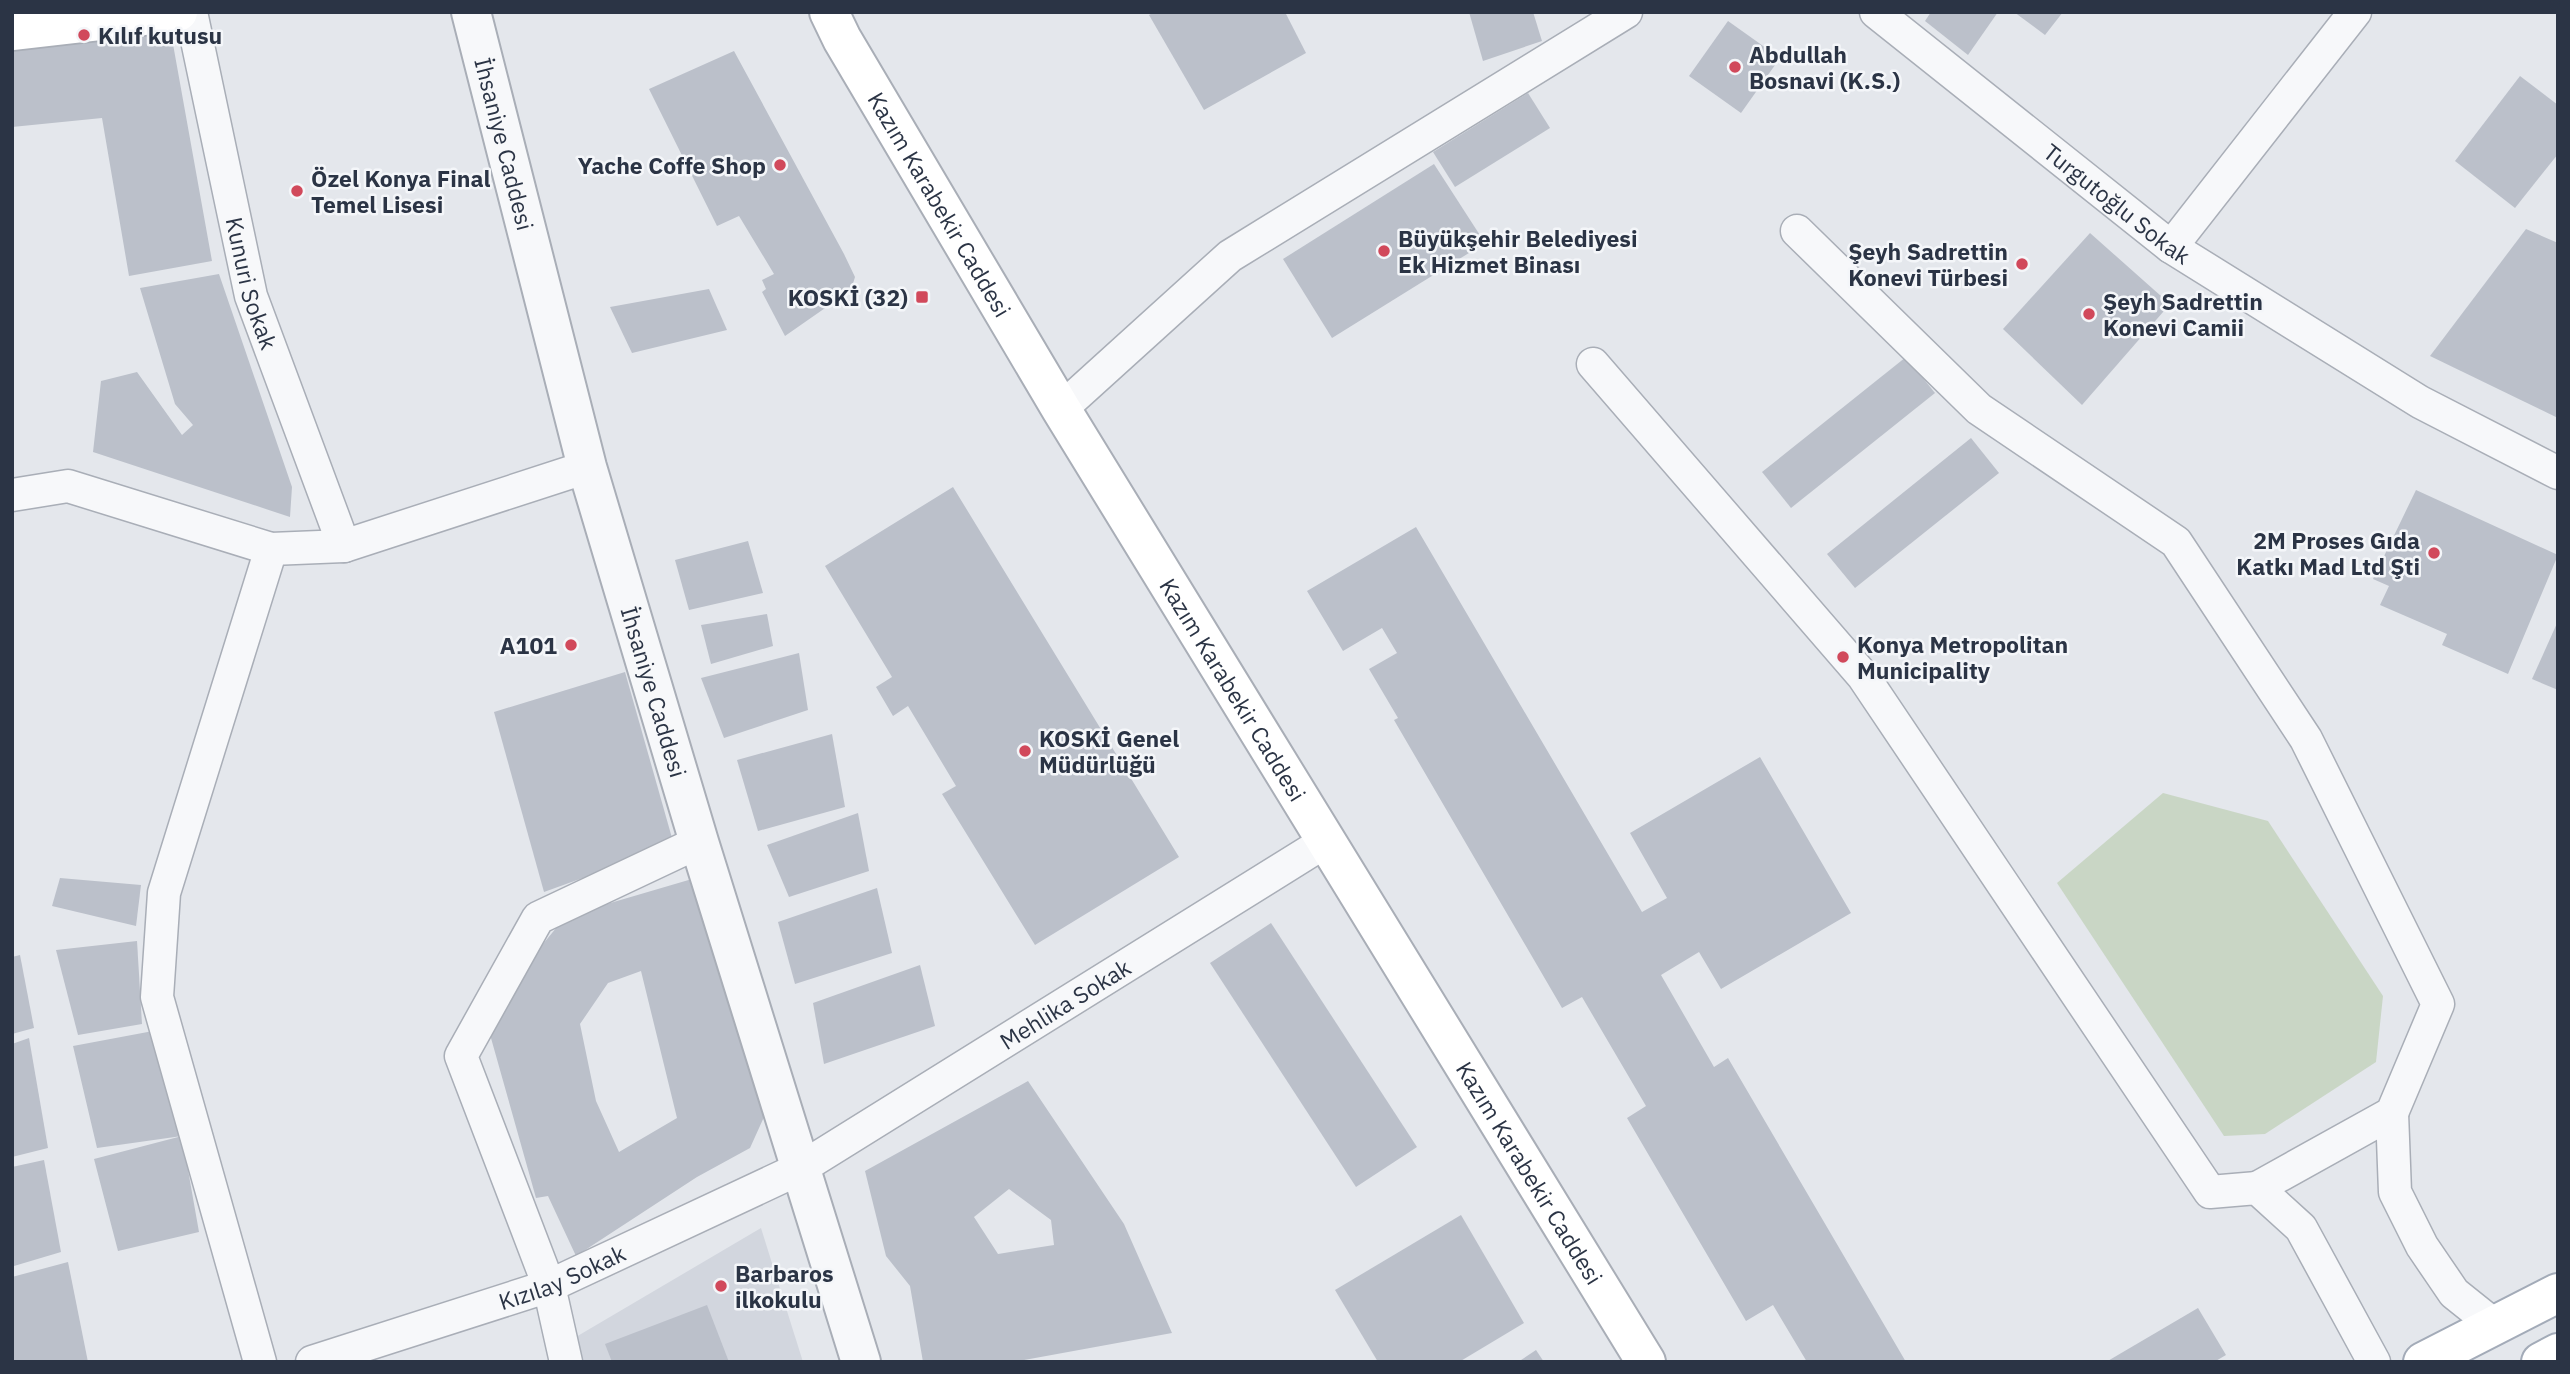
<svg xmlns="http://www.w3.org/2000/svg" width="2570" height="1374" font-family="'IBM Plex Sans',sans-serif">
<rect width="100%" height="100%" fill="#e4e7ec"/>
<!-- built -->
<polygon fill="#d2d6de" points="761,1228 803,1362 570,1362 564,1344"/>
<!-- green -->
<polygon fill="#c9d6c5" points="2163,793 2268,821 2383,996 2376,1062 2265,1134 2224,1136 2057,883"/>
<!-- building -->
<g fill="#bbc0ca" fill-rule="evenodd">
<polygon points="1154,12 1285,12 1306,53 1204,110 1149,15"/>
<polygon points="1469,12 1533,12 1542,41 1483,61"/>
<polygon points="1931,12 1998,12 1968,55 1925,21"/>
<polygon points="2014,12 2063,12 2045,35"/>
<polygon points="1728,21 1780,58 1741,113 1689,76"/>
<polygon points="171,33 212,261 129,276 102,118 12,127 12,49"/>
<polygon points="734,51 844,254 855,277 851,290 785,336 762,292 766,289 762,280 774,274 739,216 717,226 649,89"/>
<polygon points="2520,76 2558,105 2558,154 2515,208 2455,161"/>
<polygon points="1528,93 1550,128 1455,187 1433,152"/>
<polygon points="1434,164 1485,243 1332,338 1283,259"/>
<polygon points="2526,229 2558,243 2558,418 2430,356"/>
<polygon points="2090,233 2170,304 2082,405 2003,329"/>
<polygon points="219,274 292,487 290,517 93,452 101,381 137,372 182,435 193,425 175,404 140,288"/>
<polygon points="709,289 727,330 632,353 610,307"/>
<polygon points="1906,357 1935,393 1791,508 1762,472"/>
<polygon points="1971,438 1999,473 1855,588 1827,554"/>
<polygon points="953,487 1179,857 1035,945 942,794 956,786 908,706 893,716 876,687 892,677 825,566"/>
<polygon points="2416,490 2558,555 2508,674 2442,645 2447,634 2380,605 2389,586 2373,579"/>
<polygon points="1416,527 1642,912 1667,898 1630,833 1760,757 1851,913 1721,989 1699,952 1661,975 1714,1067 1728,1058 1906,1362 1807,1362 1773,1305 1746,1321 1627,1118 1646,1106 1582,997 1562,1008 1394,720 1398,718 1369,669 1397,653 1382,628 1343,651 1307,591"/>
<polygon points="748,541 763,593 689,610 675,560"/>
<polygon points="767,614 773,646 711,664 701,625"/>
<polygon points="2558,621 2558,690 2532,679"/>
<polygon points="799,653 808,710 724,738 701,678"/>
<polygon points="625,672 674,845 544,892 494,712"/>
<polygon points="832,734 845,807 758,831 737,760"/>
<polygon points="858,813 869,871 789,897 767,845"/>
<polygon points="60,878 141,885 136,926 52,906"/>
<path d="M692,879L764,1117L750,1148L697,1177L576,1256L548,1196L536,1198L489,1031L529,961L566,916ZM641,971L677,1118L619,1152L596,1101L580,1024L608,983Z"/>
<polygon points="877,888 892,953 795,984 778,922"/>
<polygon points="1271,923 1417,1147 1356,1187 1210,963"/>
<polygon points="137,941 142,1024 78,1035 56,950"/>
<polygon points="20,955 34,1028 12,1034 12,957"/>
<polygon points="920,965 935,1026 824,1064 813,1003"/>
<polygon points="153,1031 182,1136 199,1232 118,1251 94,1159 182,1136 97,1148 73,1046"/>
<polygon points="29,1038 48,1148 12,1157 12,1044"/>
<path d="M1028,1081L1124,1224L1172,1333L1013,1362H923L910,1286L886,1256L865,1171ZM1009,1189L1051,1220L1054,1245L998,1254L974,1217Z"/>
<polygon points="44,1160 61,1252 14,1266 12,1167"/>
<polygon points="1461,1215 1524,1323 1459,1362 1378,1362 1335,1290"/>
<polygon points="68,1262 88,1362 12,1362 12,1277"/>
<polygon points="707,1305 729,1362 612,1362 605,1344"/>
<polygon points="2198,1308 2226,1355 2214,1362 2106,1362"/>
<polygon points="1536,1350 1544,1362 1518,1362"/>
</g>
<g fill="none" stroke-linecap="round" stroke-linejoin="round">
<defs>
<g id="minor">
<path id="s1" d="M191,12L251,296L344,546"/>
<path id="s2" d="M1876,12L2171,247L2420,402L2558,473"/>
<polyline points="1797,231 1979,409 2176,542 2306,739 2438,1004 2392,1113 2257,1188"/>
<polyline points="2171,247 2355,12"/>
<polyline points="1593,364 1863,676 2210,1192 2257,1188 2301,1228 2374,1362"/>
<polyline points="1061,409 1230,256 1626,12"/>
<polyline points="12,495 68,486 271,549 344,546 587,467"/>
<polyline points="2392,1113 2395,1192 2422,1246 2454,1293 2494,1325"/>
<polyline points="260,1362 157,997 164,893 271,549"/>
<path id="s3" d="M312,1362L549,1286L801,1168L1328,840"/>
<polyline points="566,1362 549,1286 461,1056 538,918 699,842"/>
</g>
<g id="tertiary">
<path id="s4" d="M471,12L587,467L699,842L861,1362"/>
</g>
<g id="secondary">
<path id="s5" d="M829,12L842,39L1061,409L1646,1362"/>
<polyline points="12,31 178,12"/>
</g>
<g id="primary">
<polyline points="2423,1362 2558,1293"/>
<polyline points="2541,1362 2558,1353"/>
</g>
</defs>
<!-- minor casing -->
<use href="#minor" stroke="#a9aeb7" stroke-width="35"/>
<!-- tertiary casing -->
<use href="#tertiary" stroke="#a9aeb7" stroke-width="42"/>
<!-- secondary casing -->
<use href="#secondary" stroke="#a9aeb7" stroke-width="42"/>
<!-- primary casing -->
<use href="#primary" stroke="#a3abb8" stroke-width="42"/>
<!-- minor -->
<use href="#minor" stroke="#f7f8fa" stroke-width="32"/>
<!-- tertiary -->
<use href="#tertiary" stroke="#f7f8fa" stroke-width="38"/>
<!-- secondary -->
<use href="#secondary" stroke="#fff" stroke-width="38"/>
<!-- primary -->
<use href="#primary" stroke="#fff" stroke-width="38"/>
</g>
<!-- markers -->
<g fill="#d1495b" stroke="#f4f6f9" stroke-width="2.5">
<circle cx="84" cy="35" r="7"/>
<circle cx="1735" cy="67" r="7"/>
<circle cx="780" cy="165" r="7"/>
<circle cx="297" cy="191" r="7"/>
<circle cx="1384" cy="251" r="7"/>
<circle cx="2022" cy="264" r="7"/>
<rect x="915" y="290" width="14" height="14" rx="3.5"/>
<circle cx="2089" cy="314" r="7"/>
<circle cx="2434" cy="553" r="7"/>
<circle cx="571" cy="645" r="7"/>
<circle cx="1843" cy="657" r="7"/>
<circle cx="1025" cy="751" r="7"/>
<circle cx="721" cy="1286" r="7"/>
</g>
<g text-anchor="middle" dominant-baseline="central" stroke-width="5" stroke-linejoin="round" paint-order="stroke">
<!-- poi labels -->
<g font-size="23" font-weight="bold" fill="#2b3445" stroke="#f4f6f9" text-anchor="start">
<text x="98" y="35">Kılıf kutusu</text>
<text x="1749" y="54">Abdullah<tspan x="1749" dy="26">Bosnavi (K.S.)</tspan></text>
<text x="766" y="165" text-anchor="end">Yache Coffe Shop</text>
<text x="311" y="178">Özel Konya Final<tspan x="311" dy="26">Temel Lisesi</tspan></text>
<text x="1398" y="238">Büyükşehir Belediyesi<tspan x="1398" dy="26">Ek Hizmet Binası</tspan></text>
<text x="2008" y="251" text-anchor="end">Şeyh Sadrettin<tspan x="2008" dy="26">Konevi Türbesi</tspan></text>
<text x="908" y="297" text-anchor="end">KOSKİ (32)</text>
<text x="2103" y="301">Şeyh Sadrettin<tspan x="2103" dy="26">Konevi Camii</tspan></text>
<text x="2420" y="540" text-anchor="end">2M Proses Gıda<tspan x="2420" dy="26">Katkı Mad Ltd Şti</tspan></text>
<text x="1857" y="644">Konya Metropolitan<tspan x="1857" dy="26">Municipality</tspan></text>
<text x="557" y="645" text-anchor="end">A101</text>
<text x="1039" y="738">KOSKİ Genel<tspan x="1039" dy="26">Müdürlüğü</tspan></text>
<text x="735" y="1273">Barbaros<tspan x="735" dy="26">ilkokulu</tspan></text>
</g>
<!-- street labels -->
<g font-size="23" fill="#2b3445" stroke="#f4f6f9">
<text stroke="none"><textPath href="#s4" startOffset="136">İhsaniye Caddesi</textPath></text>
<text stroke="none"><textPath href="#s2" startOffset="308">Turgutoğlu Sokak</textPath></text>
<text stroke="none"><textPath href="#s5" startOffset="222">Kazım Karabekir Caddesi</textPath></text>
<text stroke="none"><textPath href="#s1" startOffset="278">Kunuri Sokak</textPath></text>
<text stroke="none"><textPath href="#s5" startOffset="789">Kazım Karabekir Caddesi</textPath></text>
<text stroke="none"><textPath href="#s4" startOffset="704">İhsaniye Caddesi</textPath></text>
<text stroke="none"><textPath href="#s3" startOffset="838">Mehlika Sokak</textPath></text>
<text stroke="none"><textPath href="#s5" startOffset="1356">Kazım Karabekir Caddesi</textPath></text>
<text stroke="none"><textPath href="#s3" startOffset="264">Kızılay Sokak</textPath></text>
</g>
</g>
<!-- border -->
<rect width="2570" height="1374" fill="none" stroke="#2b3445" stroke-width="28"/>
</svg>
